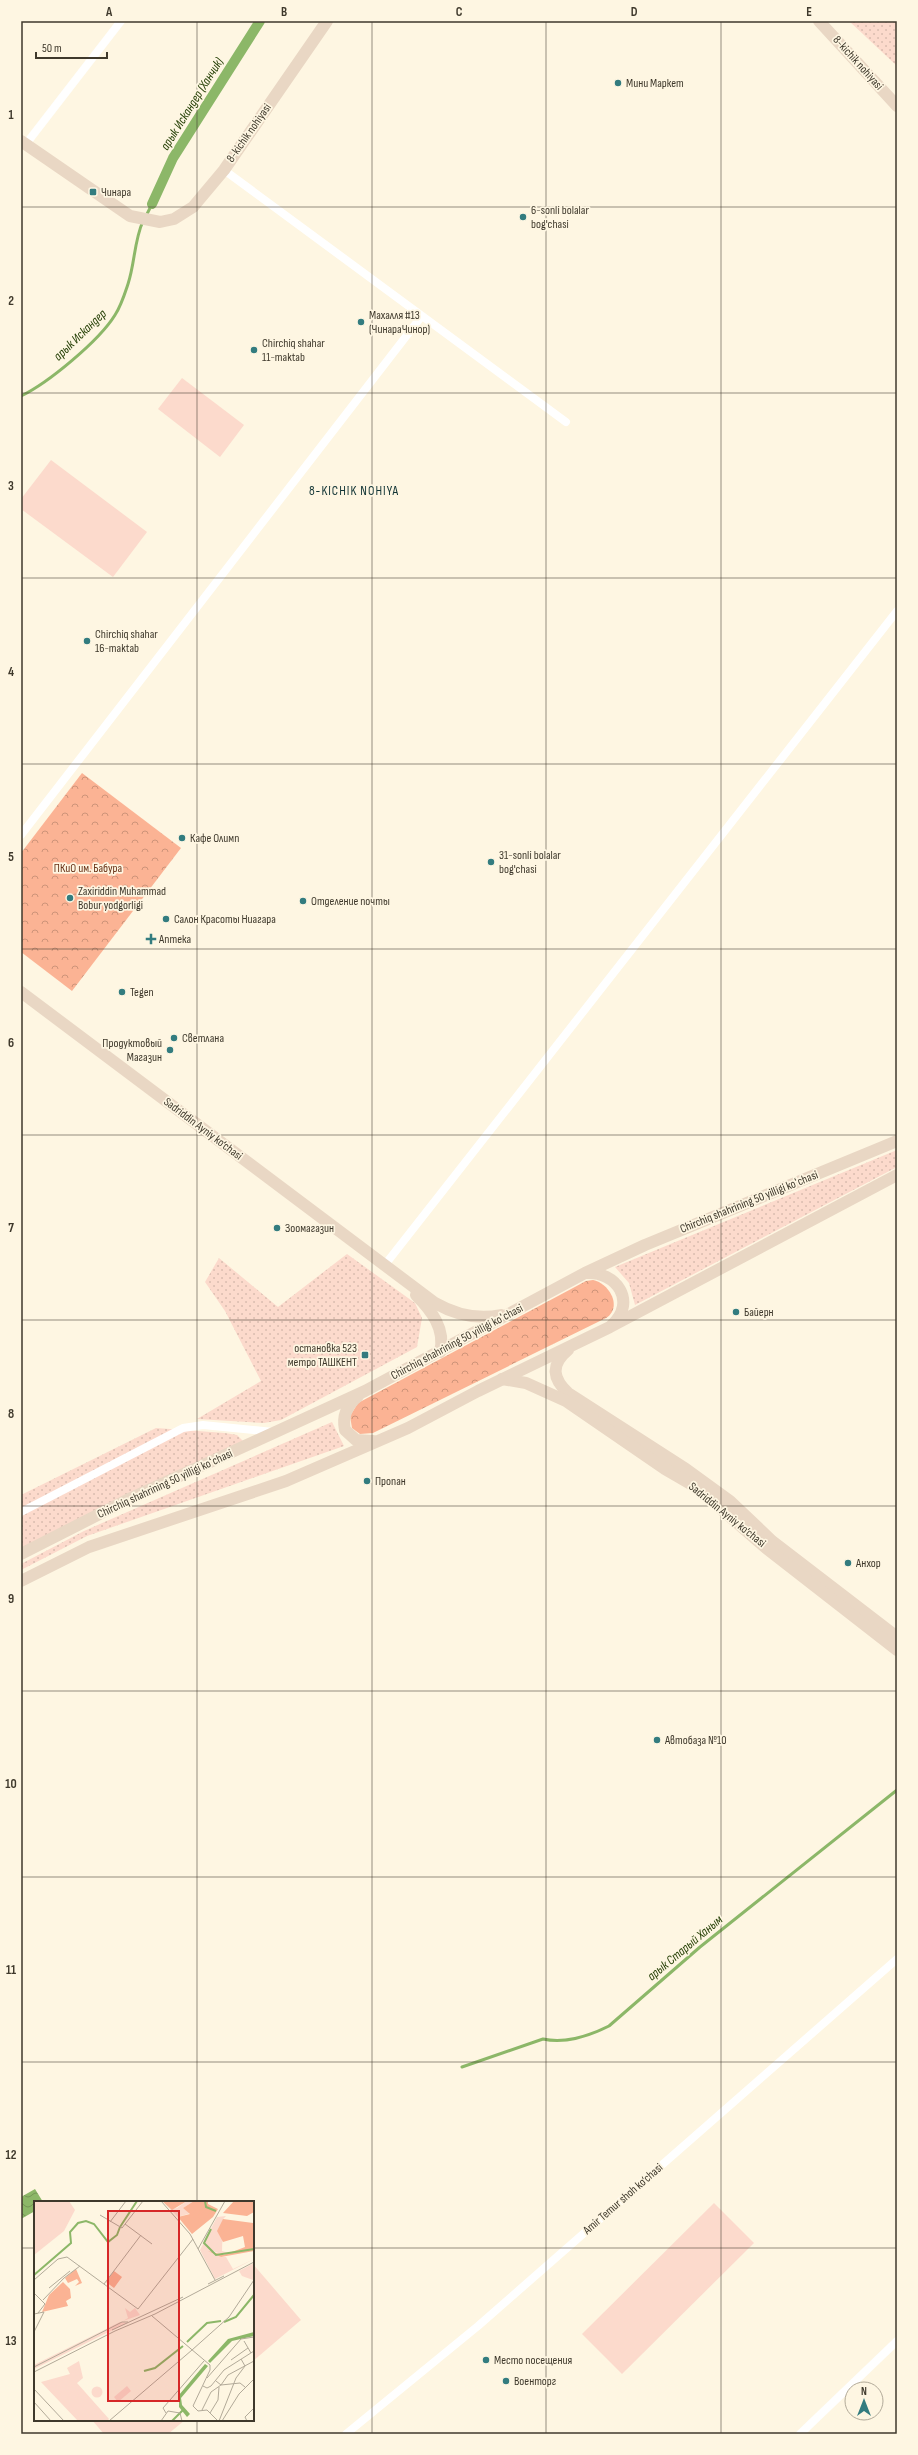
<svg xmlns="http://www.w3.org/2000/svg" width="918" height="2455" font-family="'Sofia Sans Condensed',sans-serif">
<defs>
<pattern id="grass-dots" width="8" height="8" patternUnits="userSpaceOnUse"><rect width="8" height="8" fill="#fcdacc"/><path d="M2 2h.1M6 6h.1" fill="none" stroke="#d9bcaf" stroke-width="1.8" stroke-linecap="round"/></pattern>
<pattern id="forest-crowns" width="20" height="18" patternUnits="userSpaceOnUse"><rect width="20" height="18" fill="#fbb394"/><path d="M2 6a3 3 0 1 1 6 0M12 15a3 3 0 1 1 6 0" fill="none" stroke="#cd9379"/></pattern>
<pattern id="water-waves" width="16" height="10" patternUnits="userSpaceOnUse"><rect width="16" height="10" fill="#8cb768"/><path d="M0 5q4-4 8 0t8 0" fill="none" stroke="#749656"/></pattern>
</defs>
<rect width="100%" height="100%" fill="#fef6e2"/>
<!-- grass -->
<g fill="url(#grass-dots)">
<polygon points="849,21 897,21 897,66"/>
<polygon points="897,1150 897,1167 635,1305 629,1283 615,1267"/>
<polygon points="347,1254 415,1303 422,1318 417,1347 281,1420 264,1423 197,1419 261,1381 225,1311 205,1282 219,1258 278,1307"/>
<polygon points="332,1422 344,1446 87,1536 21,1570 21,1564 84,1531"/>
<polygon points="156,1428 225,1433 237,1435 243,1441 21,1551 21,1495"/>
</g>
<!-- forest -->
<g fill="url(#forest-crowns)">
<polygon points="82,773 181,848 72,991 21,952 21,853"/>
<path d="M593,1280C609,1283 623,1307 606,1318L373,1433L360,1434L352,1428L350,1416L358,1403L586,1281Z"/>
</g>
<!-- green -->
<g fill="#fcdacc">
<polygon points="182,378 244,425 220,457 158,409"/>
<polygon points="51,460 147,532 113,577 21,509 21,499"/>
<polygon points="714,2203 754,2243 622,2374 582,2334"/>
<polygon points="253,2264 301,2320 253,2361"/>
<polygon points="92,2420 185,2420 168,2434 104,2434"/>
</g>
<!-- water -->
<polygon fill="url(#water-waves)" points="35,2189 43,2202 35,2202 35,2211 21,2219 21,2197"/>
<g fill="none" stroke-linecap="round" stroke-linejoin="round">
<!-- stream -->
<g stroke="#8cb768" stroke-width="3">
<polyline points="146,216 152,204"/>
<path d="M21,396C48,383 99,341 115,315C121,306 125,293 128,284C135,263 134,241 143,221"/>
<path d="M462,2067L543,2039C565,2044 589,2036 609,2026L700,1947L897,1790"/>
</g>
<!-- canal -->
<polyline stroke="#8cb768" stroke-width="10" points="152,204 173,158 260,21"/>
<!-- street -->
<g stroke="#fff" stroke-width="8">
<polyline points="26,144 121,21"/>
<polyline points="224,170 566,422"/>
<polyline points="21,835 421,317"/>
<polyline points="384,1266 897,611"/>
<polyline points="21,1512 183,1428 203,1425 273,1432"/>
<polyline points="346,2434 478,2326 897,1959"/>
<polyline points="800,2434 897,2341"/>
</g>
<!-- secondary -->
<g stroke="#e9d7c4" stroke-width="12">
<polyline points="819,21 897,106"/>
<polyline points="21,141 130,216 160,222 174,219 193,207 224,170 327,21"/>
<path d="M21,992L435,1303C456,1315 477,1320 501,1315"/>
<path d="M586,1273C617,1271 637,1302 612,1325"/>
<path d="M416,1295C431,1310 446,1329 440,1352"/>
<path d="M568,1350C550,1365 553,1379 568,1393L686,1469L730,1501L772,1541L897,1637"/>
<polyline points="502,1379 526,1383 566,1401 665,1469 696,1487 766,1548 897,1650"/>
<path d="M358,1396C347,1405 342,1416 345,1430L356,1440L373,1441"/>
<polyline points="21,1554 127,1500 365,1391 585,1273 645,1245 897,1141"/>
<polyline points="21,1581 89,1547 286,1481 408,1428 478,1391 610,1327 897,1175"/>
</g>
</g>
<!-- grid -->
<path fill="none" stroke="#3f392c" stroke-width="1" stroke-opacity="0.55" d="M197,21V2202M372,21V2434M546,21V2434M721,21V2434M21,207H897M21,393H897M21,578H897M21,764H897M21,949H897M21,1135H897M21,1320H897M21,1506H897M21,1691H897M21,1877H897M21,2062H897M21,2248H35M253,2248H897M197,2420V2434"/>
<!-- markers -->
<g fill="#337c7f" stroke="#fef6e2" stroke-width="1.5">
<circle cx="618" cy="83" r="4"/>
<rect x="89" y="188" width="8" height="8" rx="2"/>
<circle cx="523" cy="217" r="4"/>
<circle cx="361" cy="322" r="4"/>
<circle cx="254" cy="350" r="4"/>
<circle cx="87" cy="641" r="4"/>
<circle cx="182" cy="838" r="4"/>
<circle cx="491" cy="862" r="4"/>
<circle cx="70" cy="898" r="4"/>
<circle cx="303" cy="901" r="4"/>
<circle cx="166" cy="919" r="4"/>
<path d="M149 933h4v4h4v4h-4v4h-4v-4h-4v-4h4z"/>
<circle cx="122" cy="992" r="4"/>
<circle cx="174" cy="1038" r="4"/>
<circle cx="170" cy="1050" r="4"/>
<circle cx="277" cy="1228" r="4"/>
<circle cx="736" cy="1312" r="4"/>
<rect x="361" y="1351" width="8" height="8" rx="2"/>
<circle cx="367" cy="1481" r="4"/>
<circle cx="848" cy="1563" r="4"/>
<circle cx="657" cy="1740" r="4"/>
<circle cx="486" cy="2360" r="4"/>
<circle cx="506" cy="2381" r="4"/>
</g>
<g text-anchor="middle" dominant-baseline="central" stroke-width="3.5" stroke-linejoin="round" paint-order="stroke">
<!-- street labels -->
<g font-size="12" fill="#3f392c" stroke="#fef6e2">
<text transform="translate(858 63) rotate(48)">8-kichik nohiyasi</text>
<text transform="translate(249 133) rotate(-55)">8-kichik nohiyasi</text>
<text transform="translate(203 1129) rotate(37)">Sadriddin Ayniy ko‘chasi</text>
<text transform="translate(749 1202) rotate(-22)">Chirchiq shahrining 50 yilligi koʻchasi</text>
<text transform="translate(457 1342) rotate(-28)">Chirchiq shahrining 50 yilligi koʻchasi</text>
<text transform="translate(165 1484) rotate(-25)">Chirchiq shahrining 50 yilligi koʻchasi</text>
<text transform="translate(727 1515) rotate(39)">Sadriddin Ayniy ko‘chasi</text>
<text transform="translate(623 2199) rotate(-41)">Amir Temur shoh ko‘chasi</text>
</g>
<!-- poi labels -->
<g font-size="12" fill="#3f392c" stroke="#fef6e2" text-anchor="start">
<text x="626" y="83">Мини Маркет</text>
<text x="101" y="192">Чинара</text>
<text x="531" y="210">6-sonli bolalar<tspan x="531" dy="14">bog'chasi</tspan></text>
<text x="369" y="315">Махалля #13<tspan x="369" dy="14">(ЧинараЧинор)</tspan></text>
<text x="262" y="343">Chirchiq shahar<tspan x="262" dy="14">11-maktab</tspan></text>
<text x="95" y="634">Chirchiq shahar<tspan x="95" dy="14">16-maktab</tspan></text>
<text x="190" y="838">Кафе Олимп</text>
<text x="499" y="855">31-sonli bolalar<tspan x="499" dy="14">bog'chasi</tspan></text>
<text x="78" y="891">Zaxiriddin Muhammad<tspan x="78" dy="14">Bobur yodgorligi</tspan></text>
<text x="311" y="901">Отделение почты</text>
<text x="174" y="919">Салон Красоты Ниагара</text>
<text x="159" y="939">Аптека</text>
<text x="130" y="992">Tegen</text>
<text x="182" y="1038">Светлана</text>
<text x="162" y="1043" text-anchor="end">Продуктовый<tspan x="162" dy="14">Магазин</tspan></text>
<text x="285" y="1228">Зоомагазин</text>
<text x="744" y="1312">Байерн</text>
<text x="357" y="1348" text-anchor="end">остановка 523<tspan x="357" dy="14">метро ТАШКЕНТ</tspan></text>
<text x="375" y="1481">Пропан</text>
<text x="856" y="1563">Анхор</text>
<text x="665" y="1740">Автобаза №10</text>
<text x="494" y="2360">Место посещения</text>
<text x="514" y="2381">Военторг</text>
</g>
<!-- park labels -->
<g font-size="12" fill="#683116" stroke="#fef6e2">
<text x="88" y="868">ПКиО им. Бабура</text>
</g>
<!-- water labels -->
<g font-size="13" font-style="italic" fill="#243f04" stroke="#fef6e2">
<text transform="translate(192 104) rotate(-58)">арык Искандер (Ханчик)</text>
<text transform="translate(80 335) rotate(-44)">арык Искандер</text>
<text transform="translate(685 1948) rotate(-40)">арык Старый Ханым</text>
</g>
<!-- neighbourhood labels -->
<g font-size="13" letter-spacing="1" fill="#103334" stroke="#fef6e2">
<text x="354" y="491">8-KICHIK NOHIYA</text>
</g>
</g>
<!-- overview -->
<g transform="translate(34 2201)">
<rect width="220" height="220" fill="#fef6e2"/>
<path d="M0,0H35L41,9L30,30L0,54ZM153,0H160L149,7L157,12L144,16L129,1L137,8L143,7ZM192,15L189,18L188,50L195,52L191,55L177,49L187,56H192L199,68L220,58L181,78L166,49L183,16ZM91,107L96,111L101,107L106,114L89,120L94,117ZM86,121L93,122L0,168V164Z" fill="#fcdacc"/>
<path d="M128,0H153L138,9ZM160,0H174V3L184,8L179,16L158,33L144,16L156,13L149,7ZM200,0H220V11L213,15L189,12ZM189,18L219,22L220,50L187,56L174,50L190,54L211,46L209,35L189,41L183,30ZM42,68L48,82L41,85L45,81L43,78L34,82L31,77ZM80,70L88,76L80,87L72,81ZM29,81L36,88L37,97L32,100L34,105L8,111L15,94Z" fill="#fbb394"/>
<path d="M45,160L49,177L43,182L75,218L73,220H44L7,181L36,173L33,167Z" fill="#fcdacc"/>
<path d="M220,62L219,79L208,75L205,70ZM93,185L97,190L84,201L80,196ZM57.5 191a5.5 5.5 0 1 1 11 0a5.5 5.5 0 1 1-11 0Z" fill="#fcdacc"/>
<path d="M220,131V135L198,140L176,162L174,160L194,138ZM171,163L174,165L147,197L148,204L156,213L153,216L145,206V194Z" fill="#8cb768"/>
<path fill="none" stroke="#8cb768" stroke-width="2" d="M171,0L172,6L182,10M86,26L103,0M177,28L170,42L182,54L220,48M0,74L37,42L36,31L44,22L52,20L60,23L74,41L83,34L86,26M190,121L202,116L220,94M153,141L173,122L187,120M110,170L121,167L149,145M138,220L149,209"/>
<path fill="none" stroke="#b2aa99" stroke-width="1" d="M127,0L156,33L181,79M66,14L88,27L109,0M76,21L92,0M91,23L118,43M164,48L191,0M0,79L24,58L33,56L104,108L159,38M70,83L107,34M174,83L190,75M15,87L36,70M1,93L11,103L4,112M9,99L30,77L46,65M0,113L10,111L0,131M118,115L176,164V169L159,205L164,210L173,209L184,220M78,129L149,96M210,140L217,152M158,149L195,116L220,79M197,159L214,147M0,166L88,121H94M0,171L81,130L121,113L220,61M173,177L207,138L220,136M182,180L187,184L206,182L211,186M169,185L173,187L177,185L190,169L220,150M0,188L30,220M0,201L17,220M168,209L177,191L187,184L194,174L220,160M132,212L129,207L170,160M176,212L184,199L185,186M75,220L158,149M127,220L134,210L146,212L148,220M185,220L202,177L211,165L207,158M188,220L205,193L220,178M213,220L211,216L220,207"/>
<path fill="#d62828" fill-opacity="0.15" stroke="#d62828" stroke-width="2" d="M74,10H145V200H74Z"/>
<rect width="220" height="220" fill="none" stroke="#3f392c" stroke-width="2"/>
</g>
<!-- border -->
<rect width="918" height="2455" fill="none" stroke="#fef6e2" stroke-width="44"/>
<!-- north arrow -->
<g transform="translate(864 2401)"><circle r="19" fill="#fef6e2" stroke="#b2aa99"/>
<path d="M0-3L7 15L0 10L-7 15Z" fill="#337c7f"/>
<text y="-6" font-size="11" font-weight="bold" text-anchor="middle" fill="#3f392c">N</text>
</g>
<!-- scale -->
<path d="M36 52v6h71v-6" fill="none" stroke="#3f392c" stroke-width="2"/>
<text x="42" y="52" font-size="12" fill="#3f392c" stroke="#fef6e2" stroke-width="3" paint-order="stroke">50 m</text>
<rect x="22" y="22" width="874" height="2411" fill="none" stroke="#3f392c" stroke-width="1.5"/>
<g font-size="13" text-anchor="middle" font-weight="bold" fill="#3f392c">
<text x="109" y="16">A</text>
<text x="284" y="16">B</text>
<text x="459" y="16">C</text>
<text x="634" y="16">D</text>
<text x="809" y="16">E</text>
<text x="11" y="119">1</text>
<text x="11" y="305">2</text>
<text x="11" y="490">3</text>
<text x="11" y="676">4</text>
<text x="11" y="861">5</text>
<text x="11" y="1047">6</text>
<text x="11" y="1232">7</text>
<text x="11" y="1418">8</text>
<text x="11" y="1603">9</text>
<text x="11" y="1788">10</text>
<text x="11" y="1974">11</text>
<text x="11" y="2159">12</text>
<text x="11" y="2345">13</text>
</g>
</svg>
